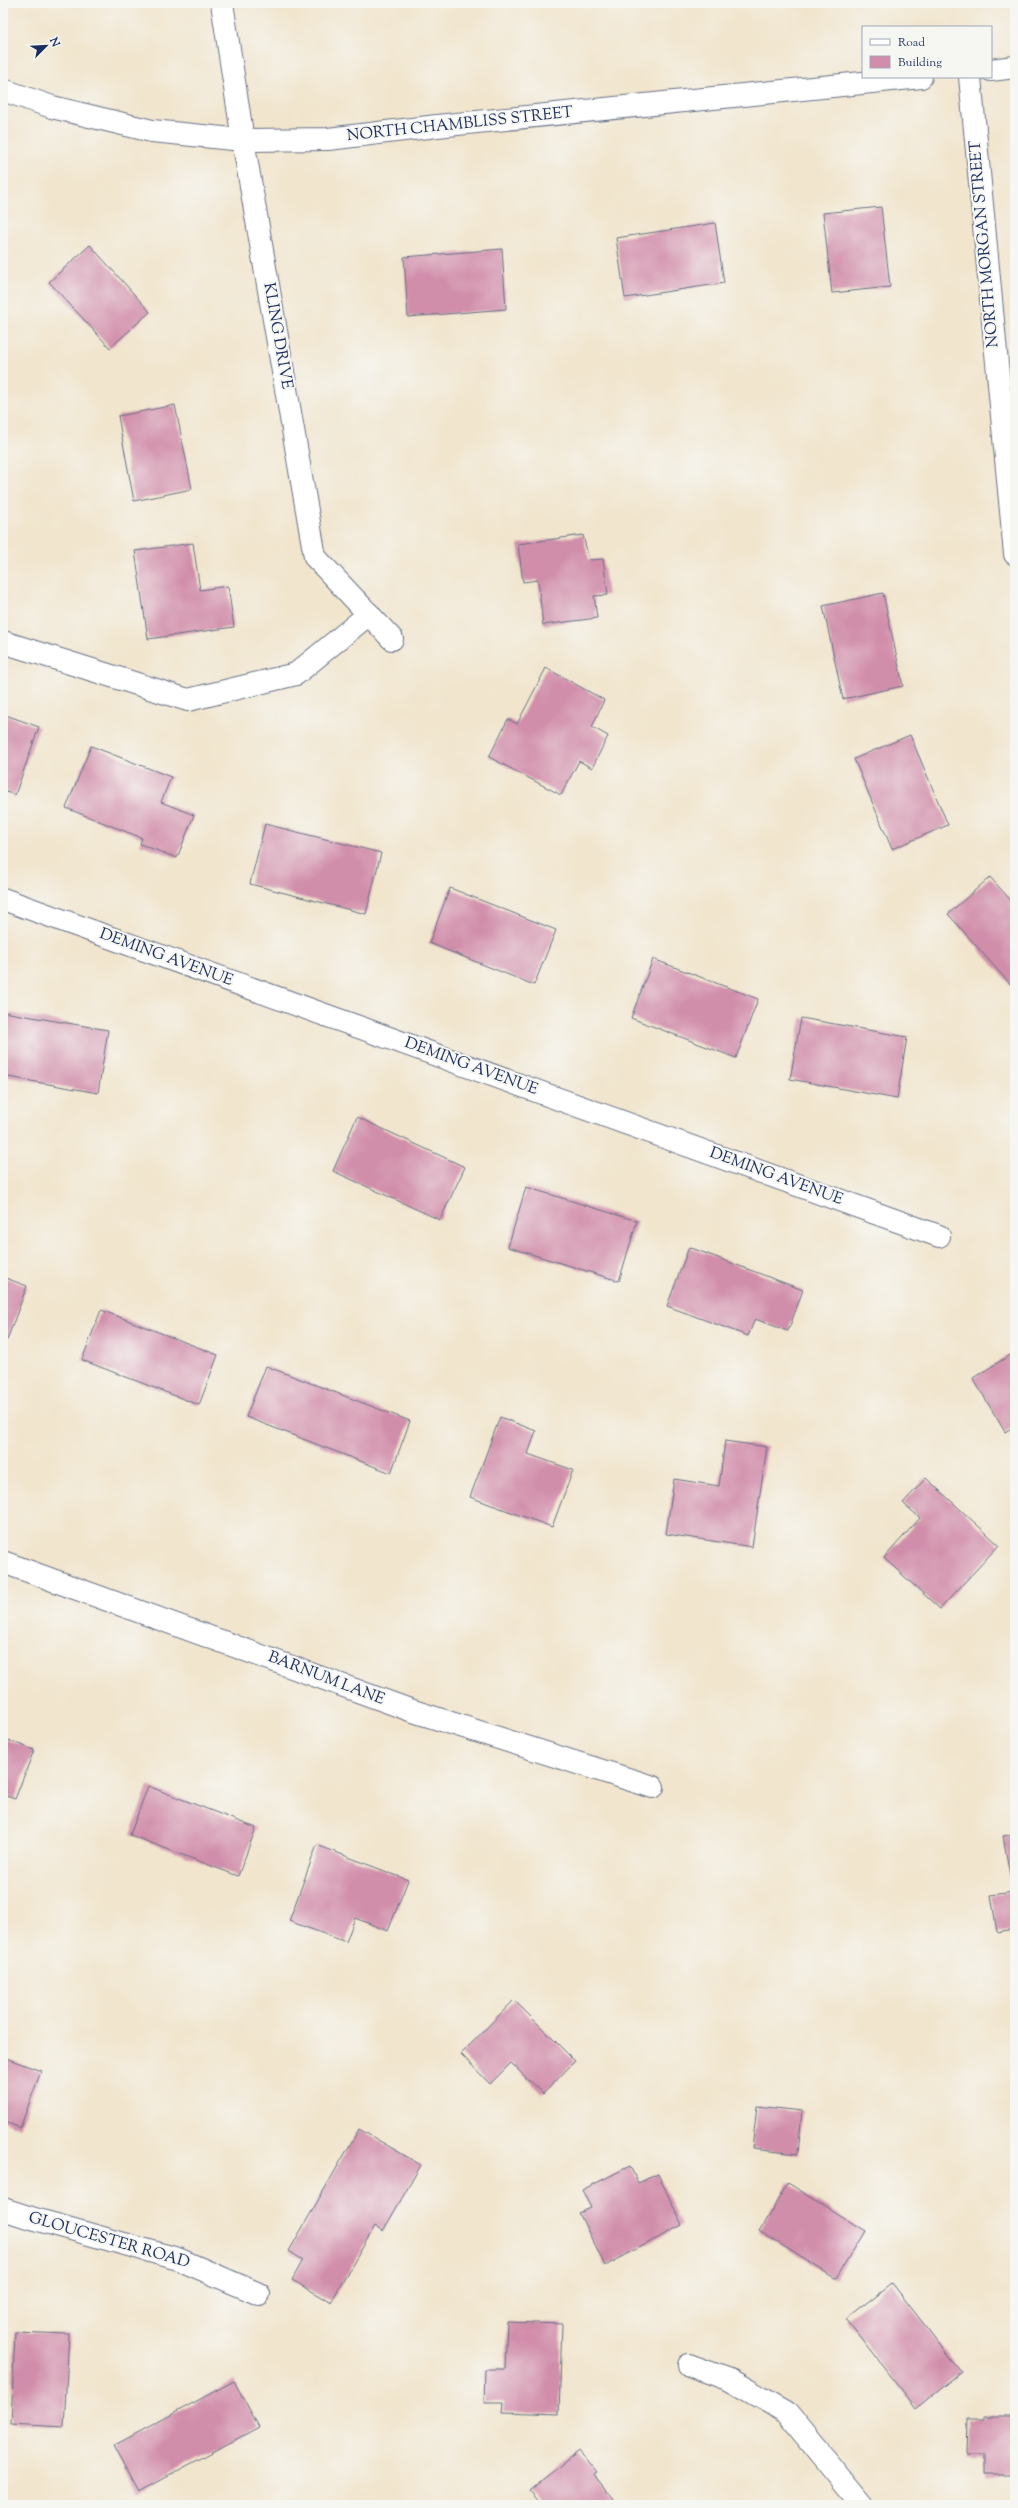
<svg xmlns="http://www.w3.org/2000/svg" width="1018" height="2508" font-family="'Sorts Mill Goudy',serif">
<rect width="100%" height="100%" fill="#f6f6f2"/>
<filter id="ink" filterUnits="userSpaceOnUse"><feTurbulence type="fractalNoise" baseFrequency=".025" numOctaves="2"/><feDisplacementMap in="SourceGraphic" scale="8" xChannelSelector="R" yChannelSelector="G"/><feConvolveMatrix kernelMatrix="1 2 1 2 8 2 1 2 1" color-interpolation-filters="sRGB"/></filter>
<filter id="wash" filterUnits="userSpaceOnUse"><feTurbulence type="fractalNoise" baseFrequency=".012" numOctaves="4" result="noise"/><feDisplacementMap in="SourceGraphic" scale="16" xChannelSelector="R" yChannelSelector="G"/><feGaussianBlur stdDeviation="0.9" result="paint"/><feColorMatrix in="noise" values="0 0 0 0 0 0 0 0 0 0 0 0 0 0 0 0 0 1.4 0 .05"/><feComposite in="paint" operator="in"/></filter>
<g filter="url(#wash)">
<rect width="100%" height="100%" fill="#f1e5cd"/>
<g id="blocks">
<!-- building -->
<g fill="#d18eaa">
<polygon points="881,207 890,287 832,293 823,213"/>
<polygon points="715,223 724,283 625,298 616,238"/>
<polygon points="90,245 150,312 110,348 49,282"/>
<polygon points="502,249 506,309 408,317 404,257"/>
<polygon points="175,405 192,489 134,501 118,416"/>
<polygon points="583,535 589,560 603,559 608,595 594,596 597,618 543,625 538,580 523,582 518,544"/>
<polygon points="193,543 200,590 228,586 234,627 148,639 135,551"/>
<polygon points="883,593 903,686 843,699 823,606"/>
<polygon points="546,668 604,700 592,727 608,736 592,768 579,761 561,795 489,757 508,719 517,724"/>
<polygon points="3,714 39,727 15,795 3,791"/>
<polygon points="910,735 948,825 892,849 854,759"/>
<polygon points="91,746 171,777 161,802 194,815 177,858 140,844 142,838 66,808"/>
<polygon points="265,824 381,853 366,914 250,884"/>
<polygon points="990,877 1015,905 1015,979 1010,984 948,914"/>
<polygon points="450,888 556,930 534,985 429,943"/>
<polygon points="653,959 758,999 736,1058 631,1018"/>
<polygon points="3,1012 108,1030 98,1093 3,1076"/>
<polygon points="801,1018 907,1037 897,1099 790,1079"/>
<polygon points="357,1117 465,1167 440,1220 333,1171"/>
<polygon points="526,1187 637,1221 619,1281 508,1247"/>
<polygon points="689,1247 803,1290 788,1331 755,1319 748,1336 667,1306"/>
<polygon points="3,1277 27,1286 7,1340 3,1338"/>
<polygon points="101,1310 218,1355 199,1405 82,1360"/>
<polygon points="1015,1352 1015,1426 1005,1432 973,1378"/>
<polygon points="266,1366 410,1421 391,1473 246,1417"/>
<polygon points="500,1417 536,1431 528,1454 573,1470 552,1527 470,1497"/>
<polygon points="725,1441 767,1447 752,1547 666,1534 674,1479 719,1486"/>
<polygon points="926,1478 999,1545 940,1609 884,1558 920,1518 903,1503"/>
<polygon points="3,1738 34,1750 15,1799 3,1795"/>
<polygon points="148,1786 256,1828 238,1876 130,1835"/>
<polygon points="1015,1834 1015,1929 997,1932 991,1895 1013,1892 1003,1836"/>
<polygon points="317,1845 408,1880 388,1931 355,1918 346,1942 289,1921"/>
<polygon points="514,2000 575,2061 543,2094 511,2063 490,2084 461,2054"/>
<polygon points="3,2057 41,2071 20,2128 3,2121"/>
<polygon points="757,2106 802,2111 798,2154 752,2149"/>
<polygon points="359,2129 421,2165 383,2231 375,2226 331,2302 292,2280 303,2260 289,2251"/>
<polygon points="630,2166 638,2183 658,2174 682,2225 605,2266 579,2213 591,2208 582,2190"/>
<polygon points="788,2183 865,2231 836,2279 759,2231"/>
<polygon points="892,2283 961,2372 916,2408 846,2319"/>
<polygon points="507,2322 562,2324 559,2414 503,2412 504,2402 484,2402 485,2369 505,2369"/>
<polygon points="15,2332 69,2334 64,2427 11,2424"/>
<polygon points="234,2381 259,2427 138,2492 113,2446"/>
<polygon points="985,2416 1015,2416 1015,2475 986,2475 986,2453 967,2453 968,2419 985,2419"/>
<polygon points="579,2451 597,2473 594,2475 618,2505 542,2505 530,2491"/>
</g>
</g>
</g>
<g filter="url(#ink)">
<use href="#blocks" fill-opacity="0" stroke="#666f85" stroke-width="1"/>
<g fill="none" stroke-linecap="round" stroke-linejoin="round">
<defs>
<g id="lane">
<polyline points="3,642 188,700 296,674 369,614"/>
<polyline points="28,2217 178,2259 259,2294"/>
</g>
<g id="street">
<polyline points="222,3 243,140 315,557 392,639"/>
<polyline points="991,70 1015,67"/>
<polyline points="970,77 1015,554"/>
<polyline points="3,90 52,107 152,131 243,140 328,139 437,126 921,77"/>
<polyline points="3,899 939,1236"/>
<polyline points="3,1562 410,1710 653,1787"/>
<polyline points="3,2209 28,2217"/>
<polyline points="689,2365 730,2380 786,2412 862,2505"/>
</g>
</defs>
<!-- lane casing -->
<use href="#lane" stroke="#666f85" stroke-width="24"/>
<!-- street casing -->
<use href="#street" stroke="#666f85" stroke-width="24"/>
<!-- lane -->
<use href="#lane" stroke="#fff" stroke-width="22"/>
<!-- street -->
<use href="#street" stroke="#fff" stroke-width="22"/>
</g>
</g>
<g text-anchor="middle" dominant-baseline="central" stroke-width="4" stroke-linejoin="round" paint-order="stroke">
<!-- street labels -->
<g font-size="16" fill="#1b2f5e" stroke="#f6f6f2">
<text transform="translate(460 125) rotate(-6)">NORTH CHAMBLISS STREET</text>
<text transform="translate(985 244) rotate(-95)">NORTH MORGAN STREET</text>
<text transform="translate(277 336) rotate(80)">KLING DRIVE</text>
<text transform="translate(166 958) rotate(20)">DEMING AVENUE</text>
<text transform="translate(471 1067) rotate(20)">DEMING AVENUE</text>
<text transform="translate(776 1177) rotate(20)">DEMING AVENUE</text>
<text transform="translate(326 1679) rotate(21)">BARNUM LANE</text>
<text transform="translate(109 2241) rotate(16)">GLOUCESTER ROAD</text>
</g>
</g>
<!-- margin -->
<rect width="1018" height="2508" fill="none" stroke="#f6f6f2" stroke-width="16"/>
<!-- legend -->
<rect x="862" y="26" width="130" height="52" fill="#f6f6f2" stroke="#9ea6b7"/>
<rect x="870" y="39" width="20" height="6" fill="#ffffff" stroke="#9ea6b7"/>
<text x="898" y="46" font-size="12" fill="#1b2f5e">Road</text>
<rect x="870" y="56" width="20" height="12" fill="#d18eaa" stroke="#9ea6b7"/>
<text x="898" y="66" font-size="12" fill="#1b2f5e">Building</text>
<!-- north arrow -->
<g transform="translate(46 46) rotate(66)" stroke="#f6f6f2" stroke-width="3" paint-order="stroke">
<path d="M0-3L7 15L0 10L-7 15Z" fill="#1b2f5e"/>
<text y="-6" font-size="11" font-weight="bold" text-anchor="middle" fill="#1b2f5e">N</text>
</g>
</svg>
